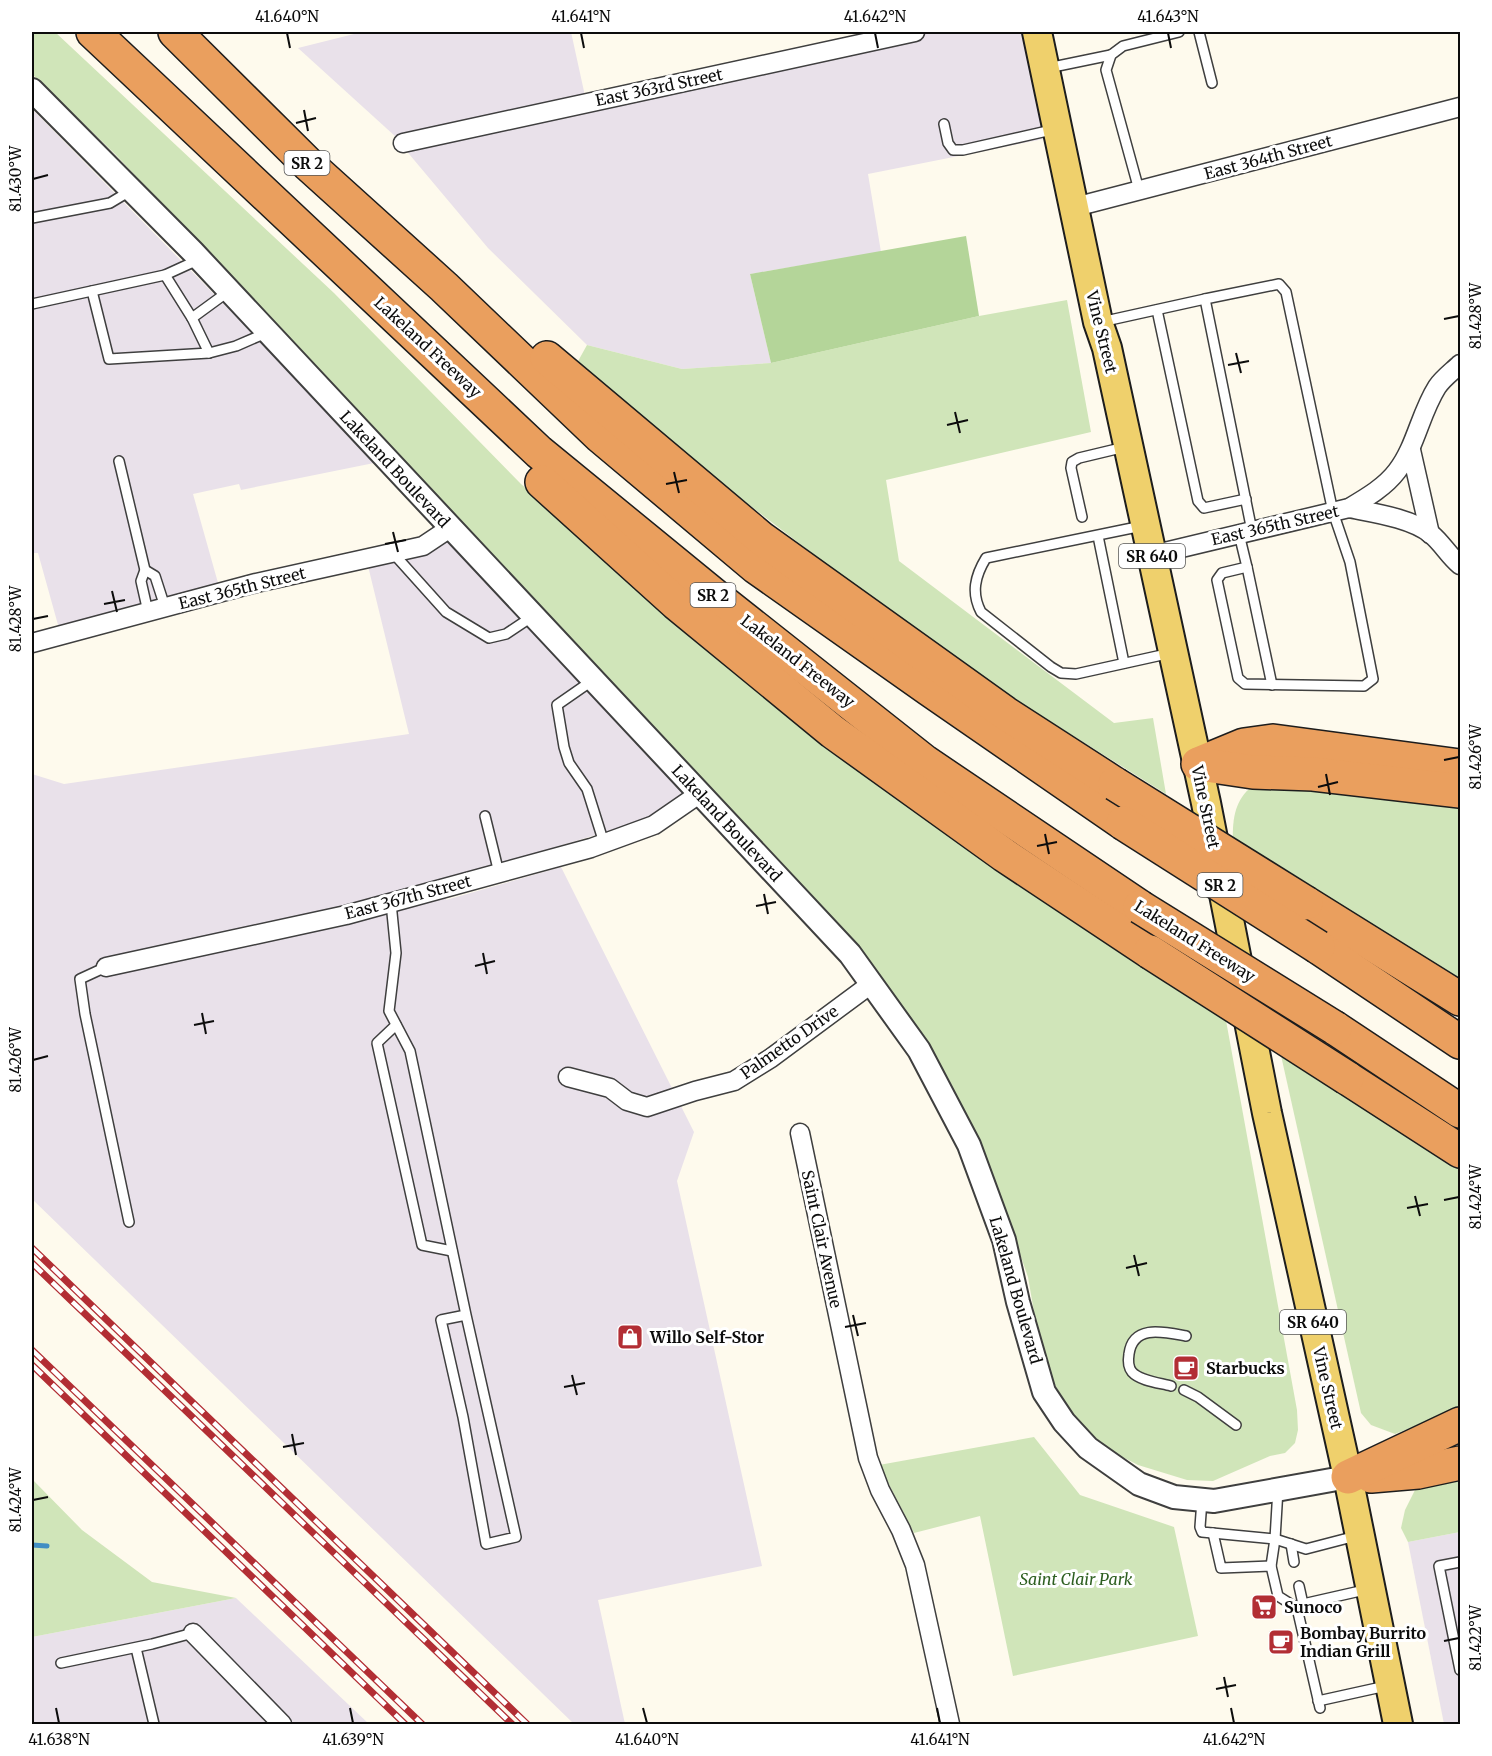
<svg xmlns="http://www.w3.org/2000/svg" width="1492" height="1756" font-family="Merriweather,serif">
<rect width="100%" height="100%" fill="#fefaed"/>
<!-- industrial -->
<g fill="#e9e1ea">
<polygon points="362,32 571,32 585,96 396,137 298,48"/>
<polygon points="934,32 1032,32 1054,137 868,174 881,252 750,274 771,363 682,369 587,345 488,248 404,148"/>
<polygon points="32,109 379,462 241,490 239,484 193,494 220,590 60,632 38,553 32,553"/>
<polygon points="449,536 688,794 649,819 445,880 446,900 561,867 694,1132 677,1181 762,1566 598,1600 625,1724 574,1724 32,1199 32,774 64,784 409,734 368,566"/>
<polygon points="1460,1532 1460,1724 1444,1724 1408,1542"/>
<polygon points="236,1598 369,1724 32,1724 32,1637"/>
</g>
<!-- green -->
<g fill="#d0e5b9">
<polygon points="32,32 55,32 334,293 521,484 662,611 813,736 1086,930 1137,963 1225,1015 1297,1410 1298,1430 1295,1443 1285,1453 1270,1456 1213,1481 1187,1480 1138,1465 1111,1451 1077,1422 1051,1378 1039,1341 1028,1277 988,1162 952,1085 903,1008 866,958 684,760 115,154 32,74"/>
<polygon points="1067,300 1091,432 886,480 899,561 1114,723 1153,718 1166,794 946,656 713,477 577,363 587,345 682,369 771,363 979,316"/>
<path d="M1256,784L1460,804V985L1233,844C1232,821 1234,797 1256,784Z"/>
<polygon points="1280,1051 1460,1167 1460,1408 1395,1434 1371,1425 1361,1413"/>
<polygon points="1034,1437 1080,1495 1174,1527 1198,1636 1013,1676 980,1516 914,1533 879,1465"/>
<polygon points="32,1479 82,1530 152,1582 236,1598 32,1637"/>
<polygon points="1460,1480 1460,1532 1408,1542 1401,1528 1405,1510 1415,1490"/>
</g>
<!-- forest -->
<polygon fill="#b4d599" points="966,236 979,316 771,363 750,274"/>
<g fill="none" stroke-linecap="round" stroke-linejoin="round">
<!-- stream -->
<polyline stroke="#418ec3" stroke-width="5" points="32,1545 47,1546"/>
<defs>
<g id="service">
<polyline points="1199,32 1212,83"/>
<polyline points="1048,68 1111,55"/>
<polyline points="944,124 948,143 953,150 963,150 1056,129"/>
<polyline points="1139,190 1106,70 1111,55 1123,46 1179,32"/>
<polyline points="32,218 110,203 130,191"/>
<polyline points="165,275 192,318"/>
<polyline points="92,291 109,359 209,353 236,346 266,333"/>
<polyline points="1205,299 1279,284 1286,292 1333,512 1350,562 1373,679 1364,686 1245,684 1238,678 1217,580 1222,573 1247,567 1239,534"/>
<polyline points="32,304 165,275 200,259"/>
<polyline points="1157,310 1198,501 1204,508 1246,499"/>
<polyline points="1101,322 1205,299 1252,531"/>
<polyline points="209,353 192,318 229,291"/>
<polyline points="119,461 145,570"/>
<polyline points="1082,517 1071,468 1072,462 1079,458 1125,447"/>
<path d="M1142,526L986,558C975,576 971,593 981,612L1051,667L1061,673L1076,674L1171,653"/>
<polyline points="1098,536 1124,663"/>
<polyline points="393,553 446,612 489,638 506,634 533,616"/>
<polyline points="1247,567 1272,685"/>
<polyline points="148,612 141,581 145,570 155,576 165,607"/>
<polyline points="593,680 557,705 564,747 569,763 587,789 604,843"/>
<polyline points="485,816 499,873"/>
<polyline points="391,903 396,953 389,1011 410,1051 466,1315 516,1537 486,1544 463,1417 441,1320 466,1315"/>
<polyline points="106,967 80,979 85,1014 129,1222"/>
<polyline points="396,1025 377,1043 422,1245 452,1251"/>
<path d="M1171,1386C1160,1383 1140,1381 1132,1372C1128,1367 1128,1360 1129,1354C1133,1324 1164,1332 1186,1336"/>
<polyline points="1184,1390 1198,1397 1236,1425"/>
<polyline points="1202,1500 1200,1527 1202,1532 1275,1539 1306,1549 1356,1536"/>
<polyline points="1213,1533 1221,1568 1271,1566 1278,1596 1297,1608"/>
<polyline points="1291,1544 1294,1562"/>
<polyline points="1460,1562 1439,1566 1460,1670"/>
<polyline points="1271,1566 1275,1539 1278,1489"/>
<polyline points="1299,1586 1303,1604"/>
<polyline points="136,1648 154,1724"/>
<polyline points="61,1663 152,1644 193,1633"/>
<polyline points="1318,1701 1386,1686"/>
<polyline points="1320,1708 1297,1608 1303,1604 1369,1589"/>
</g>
<g id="minor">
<polyline points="403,143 915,32"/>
<polyline points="1075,207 1460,107"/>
<polyline points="1411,450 1430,534"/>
<path d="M1349,508C1374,513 1411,518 1431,534C1442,543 1449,556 1460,565"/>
<path d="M1152,555L1349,508C1366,498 1385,487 1397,471C1416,446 1420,414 1437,387C1443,378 1453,371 1460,364"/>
<polyline points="32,643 256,583 423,546 450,528"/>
<polyline points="106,967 346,915 591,848 654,825 699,794"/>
<polyline points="568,1077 610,1088 627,1101 647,1107 695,1091 734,1081 771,1058 871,984"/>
<polyline points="800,1133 868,1458 880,1490 901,1530 915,1565 950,1724"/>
<polyline points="193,1633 282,1724"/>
</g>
<polyline id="tertiary" points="32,90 193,252 850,954 919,1050 969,1145 1004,1240 1018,1302 1044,1392 1064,1422 1088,1448 1139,1484 1174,1497 1214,1501 1348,1477"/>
<polyline id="primary" points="1037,32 1098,322 1107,348 1206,803 1267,1113 1348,1477 1398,1724"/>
<g id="motorway">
<polyline points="93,32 539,452 715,596 925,762 1140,907"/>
<polyline points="175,32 309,165 444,287 600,436 756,567 929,689 1123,823"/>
<polyline points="547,358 762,539 1005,713 1115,784"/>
<polyline points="542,482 676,603 833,732 1004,855 1150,952"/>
<polyline points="1198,764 1244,745 1273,741 1460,766"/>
<polyline points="1199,764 1253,772 1313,774 1460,791"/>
<polyline points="1306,903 1460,999"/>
<polyline points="1318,947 1460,1042"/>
<polyline points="1335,1028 1460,1111"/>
<polyline points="1347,1078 1460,1151"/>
<polyline points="1371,1476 1418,1472 1460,1463"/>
<polyline points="1348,1477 1460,1424"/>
</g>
</defs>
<!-- service casing -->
<use href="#service" stroke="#3f3f3f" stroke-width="12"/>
<!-- minor casing -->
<use href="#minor" stroke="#3f3f3f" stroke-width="21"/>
<!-- tertiary casing -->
<use href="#tertiary" stroke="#3f3f3f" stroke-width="26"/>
<!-- primary casing -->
<use href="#primary" stroke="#1d1d1d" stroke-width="32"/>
<!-- motorway casing -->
<use href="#motorway" stroke="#1d1d1d" stroke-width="36"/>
<!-- service -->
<use href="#service" stroke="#fff" stroke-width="9"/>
<!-- minor -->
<use href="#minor" stroke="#fff" stroke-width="18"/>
<!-- tertiary -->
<use href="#tertiary" stroke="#fff" stroke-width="22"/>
<!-- primary -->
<use href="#primary" stroke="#efd06c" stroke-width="28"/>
<!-- motorway -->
<use href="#motorway" stroke="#ea9f5e" stroke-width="33"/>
<defs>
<g id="rail">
<polyline points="32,1248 527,1724"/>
<polyline points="32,1263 512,1724"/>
<polyline points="32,1350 422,1724"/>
<polyline points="32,1365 405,1724"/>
</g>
</defs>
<!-- rail casing -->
<use href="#rail" stroke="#b22e34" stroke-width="7"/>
<!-- rail -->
<use href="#rail" stroke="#fff" stroke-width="4.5" stroke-dasharray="14" stroke-linecap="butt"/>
<defs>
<g id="motorway-bridge">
<polyline points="1115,784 1306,903"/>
<polyline points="1123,823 1318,947"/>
<polyline points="1140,907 1335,1028"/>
<polyline points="1150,952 1347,1078"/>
</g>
</defs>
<!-- motorway-bridge casing -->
<use href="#motorway-bridge" stroke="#1d1d1d" stroke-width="36" stroke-linecap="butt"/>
<!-- motorway-bridge -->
<use href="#motorway-bridge" stroke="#ea9f5e" stroke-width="33"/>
</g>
<!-- ticks -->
<path fill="none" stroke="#0c0c0c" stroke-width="2" d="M287,33L290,48M581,33L584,48M875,33L878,48M1168,33L1171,48M304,110L308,131M296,123L316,118M33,179L48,175M1444,319L1459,316M1236,353L1241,373M1228,365L1249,361M955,412L960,433M947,425L968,420M674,472L679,493M666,484L687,480M393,532L398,552M385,544L406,540M112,591L117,612M104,604L125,600M33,619L48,616M1444,760L1459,757M1326,774L1330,795M1318,787L1338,782M1045,834L1049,854M1037,846L1057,842M764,894L768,914M756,906L776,902M483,953L487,974M475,966L495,961M202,1013L206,1034M194,1025L214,1021M33,1060L48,1056M1415,1196L1420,1216M1444,1200L1459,1197M1407,1208L1428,1204M1134,1255L1139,1276M1126,1268L1147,1263M853,1315L858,1336M845,1327L866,1323M572,1375L577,1395M564,1387L585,1383M292,1434L296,1455M283,1447L304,1443M33,1500L48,1497M1444,1641L1459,1638M1224,1677L1228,1697M1216,1689L1236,1685M56,1708L59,1723M350,1708L353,1723M643,1708L647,1723M937,1708L940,1723M1231,1708L1234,1723"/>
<!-- icons -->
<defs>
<symbol id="shop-square" viewBox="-11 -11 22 22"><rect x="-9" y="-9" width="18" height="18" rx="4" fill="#b22e34" stroke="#fff"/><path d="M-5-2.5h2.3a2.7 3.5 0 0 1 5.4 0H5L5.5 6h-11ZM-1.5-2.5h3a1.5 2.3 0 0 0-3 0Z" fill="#fff"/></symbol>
<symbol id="cafe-square" viewBox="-11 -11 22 22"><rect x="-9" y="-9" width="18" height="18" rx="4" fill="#b22e34" stroke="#fff"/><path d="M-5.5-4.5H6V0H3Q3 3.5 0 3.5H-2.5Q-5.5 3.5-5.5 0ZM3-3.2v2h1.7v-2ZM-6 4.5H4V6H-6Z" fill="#fff"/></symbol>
<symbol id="supermarket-square" viewBox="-11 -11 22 22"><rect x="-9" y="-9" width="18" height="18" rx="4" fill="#b22e34" stroke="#fff"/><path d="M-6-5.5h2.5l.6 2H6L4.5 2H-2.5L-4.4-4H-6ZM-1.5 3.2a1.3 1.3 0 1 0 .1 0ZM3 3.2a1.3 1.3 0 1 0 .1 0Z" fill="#fff"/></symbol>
</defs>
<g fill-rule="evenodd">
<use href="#shop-square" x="615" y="1322" width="30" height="30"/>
<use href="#cafe-square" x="1171" y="1353" width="30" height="30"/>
<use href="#supermarket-square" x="1249" y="1592" width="30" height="30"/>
<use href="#cafe-square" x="1266" y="1627" width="30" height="30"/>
</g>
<g text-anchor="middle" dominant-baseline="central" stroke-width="6" stroke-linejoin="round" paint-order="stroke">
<!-- shield labels -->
<g fill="#fff" stroke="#555" stroke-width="1.5">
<rect x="284.5" y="151" width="45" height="24" rx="4.5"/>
<rect x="1119" y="544" width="66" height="24" rx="4.5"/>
<rect x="690.5" y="583" width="45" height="24" rx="4.5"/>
<rect x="1197.5" y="873" width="45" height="24" rx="4.5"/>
<rect x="1280" y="1310" width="66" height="24" rx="4.5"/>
</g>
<g font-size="15" font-weight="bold" fill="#0c0c0c">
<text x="307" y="163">SR 2</text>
<text x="1152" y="556">SR 640</text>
<text x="713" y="595">SR 2</text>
<text x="1220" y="885">SR 2</text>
<text x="1313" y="1322">SR 640</text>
</g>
<!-- street labels -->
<g font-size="16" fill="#0c0c0c" stroke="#fff">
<text transform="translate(659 87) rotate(-12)">East 363rd Street</text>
<text transform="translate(1268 157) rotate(-15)">East 364th Street</text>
<text transform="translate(1102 332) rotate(76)">Vine Street</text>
<text transform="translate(428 347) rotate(43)">Lakeland Freeway</text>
<text transform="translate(395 469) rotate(47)">Lakeland Boulevard</text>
<text transform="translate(1275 525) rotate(-13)">East 365th Street</text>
<text transform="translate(242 588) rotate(-14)">East 365th Street</text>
<text transform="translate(798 661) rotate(38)">Lakeland Freeway</text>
<text transform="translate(1206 807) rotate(78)">Vine Street</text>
<text transform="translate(727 823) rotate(47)">Lakeland Boulevard</text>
<text transform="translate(408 897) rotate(-15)">East 367th Street</text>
<text transform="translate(1195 941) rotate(32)">Lakeland Freeway</text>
<text transform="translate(789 1042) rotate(-35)">Palmetto Drive</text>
<text transform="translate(822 1239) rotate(78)">Saint Clair Avenue</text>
<text transform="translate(1016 1290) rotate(74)">Lakeland Boulevard</text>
<text transform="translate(1328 1388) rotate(77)">Vine Street</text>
</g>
<!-- poi labels -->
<g font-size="16" font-weight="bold" fill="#0c0c0c" stroke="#fff" text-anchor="start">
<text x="650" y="1337">Willo Self-Stor</text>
<text x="1206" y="1368">Starbucks</text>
<text x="1284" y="1607">Sunoco</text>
<text x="1300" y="1633">Bombay Burrito<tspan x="1300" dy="18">Indian Grill</tspan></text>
</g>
<!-- park labels -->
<g font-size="16" font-style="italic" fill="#2e5f21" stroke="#fff">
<text x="1076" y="1579">Saint Clair Park</text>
</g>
</g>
<!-- border -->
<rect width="1492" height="1756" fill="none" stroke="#ffffff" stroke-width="66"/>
<rect x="33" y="33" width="1426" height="1690" fill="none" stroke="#0c0c0c" stroke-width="2"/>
<g font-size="15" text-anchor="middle" fill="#0c0c0c">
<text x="287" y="22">41.640°N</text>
<text x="581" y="22">41.641°N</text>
<text x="875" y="22">41.642°N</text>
<text x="1168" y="22">41.643°N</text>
<text transform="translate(16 179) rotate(-90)" y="5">81.430°W</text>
<text transform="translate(1476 316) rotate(-90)" y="5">81.428°W</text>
<text transform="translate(16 619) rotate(-90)" y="5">81.428°W</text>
<text transform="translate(1476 757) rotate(-90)" y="5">81.426°W</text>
<text transform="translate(16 1060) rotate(-90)" y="5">81.426°W</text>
<text transform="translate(1476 1197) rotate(-90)" y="5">81.424°W</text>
<text transform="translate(16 1500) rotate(-90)" y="5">81.424°W</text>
<text transform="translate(1476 1638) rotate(-90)" y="5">81.422°W</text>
<text x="59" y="1745">41.638°N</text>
<text x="353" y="1745">41.639°N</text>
<text x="647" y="1745">41.640°N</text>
<text x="940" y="1745">41.641°N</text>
<text x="1234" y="1745">41.642°N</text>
</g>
</svg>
